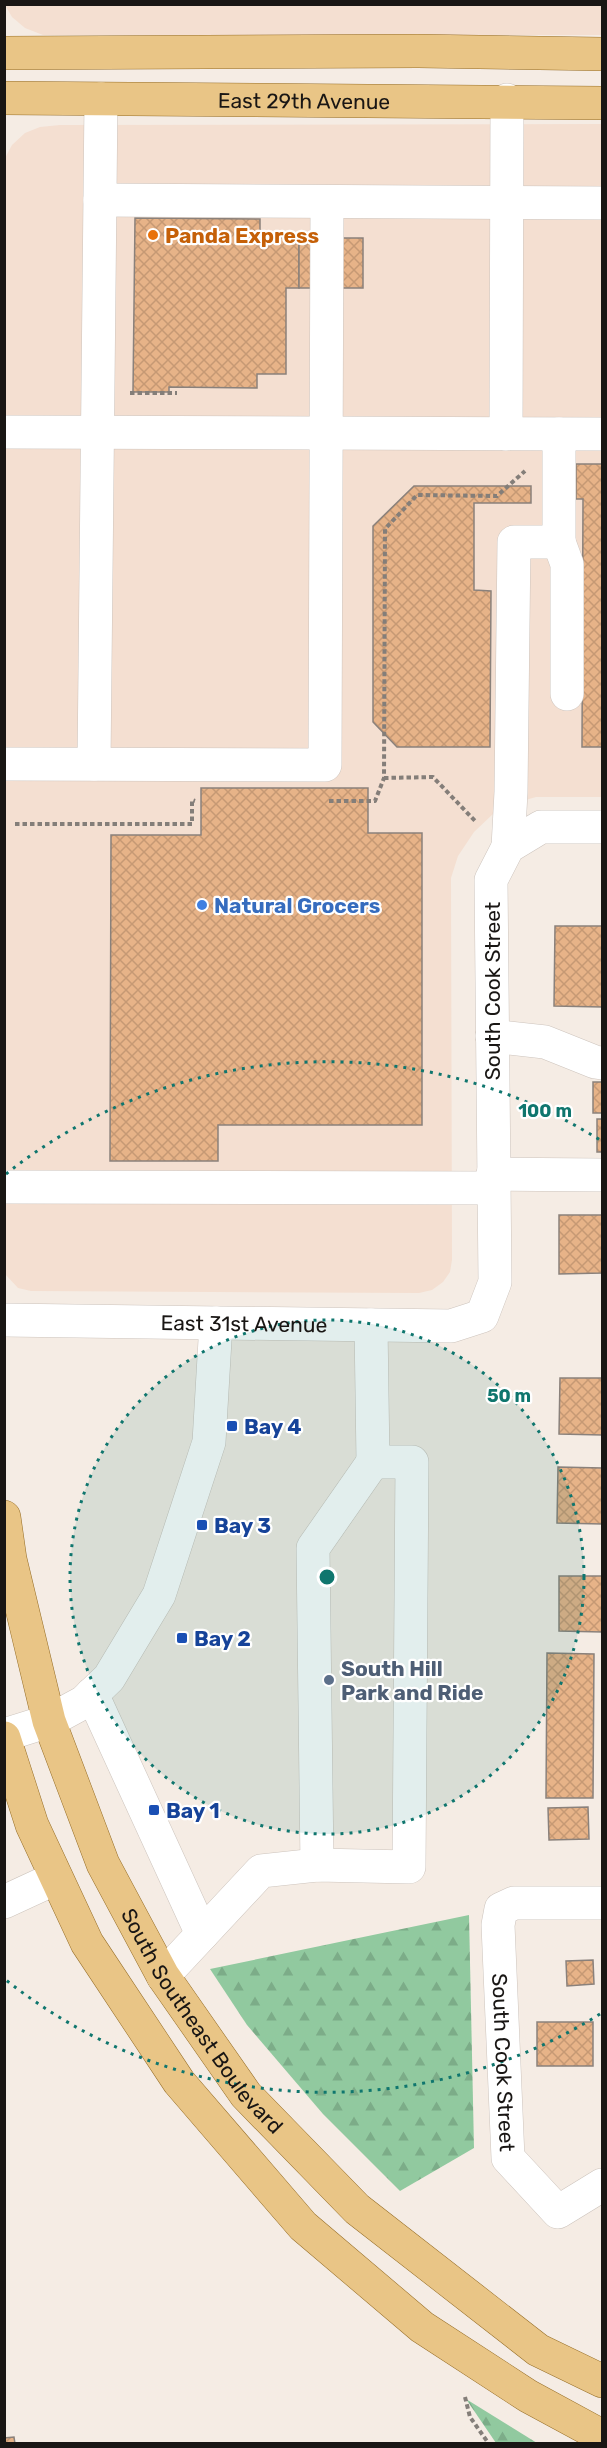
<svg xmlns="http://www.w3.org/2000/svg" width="607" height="2448" font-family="Rubik,sans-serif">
<defs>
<pattern id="forest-firs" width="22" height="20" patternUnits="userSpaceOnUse" patternTransform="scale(1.5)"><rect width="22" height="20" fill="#91c99f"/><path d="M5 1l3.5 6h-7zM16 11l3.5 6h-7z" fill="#7cac88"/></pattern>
<pattern id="building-cross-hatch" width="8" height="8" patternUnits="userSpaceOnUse" patternTransform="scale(1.5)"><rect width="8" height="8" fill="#e7b388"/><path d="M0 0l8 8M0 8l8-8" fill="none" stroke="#c69974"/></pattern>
</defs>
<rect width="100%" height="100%" fill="#f5ece4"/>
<!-- commercial -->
<g fill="#f4dfd1">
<polygon points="5,5 602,5 602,35 43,35 25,28 12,17"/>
<polygon points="602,124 602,797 536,797 515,803 493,814 474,832 458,856 451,878 452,1260 450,1272 443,1282 432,1290 419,1293 31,1291 18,1288 5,1274 5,158 12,145 25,133 40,127 60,125"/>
</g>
<!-- forest -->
<g fill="url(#forest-firs)">
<polygon points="469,1915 474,2148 400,2191 323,2114 247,2025 210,1969"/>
<polygon points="466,2399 537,2443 496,2443"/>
</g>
<!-- building -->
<g fill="url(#building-cross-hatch)" stroke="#8a817b" stroke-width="1.5">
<polygon points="135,218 260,219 260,237 299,238 299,288 286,288 286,374 257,374 257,388 169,387 169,392 133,392"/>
<rect x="299" y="238" width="64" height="50"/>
<polygon points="576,464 602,464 602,747 582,747 583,499 576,499"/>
<polygon points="414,486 531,486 531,503 474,503 474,590 491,591 490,747 397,747 373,722 373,526"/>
<polygon points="201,788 368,788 368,833 422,833 422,1125 218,1125 218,1161 110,1161 111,835 201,835"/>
<polygon points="555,926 602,926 602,1007 554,1006"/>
<rect x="593" y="1082" width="9" height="31"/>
<rect x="597" y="1119" width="5" height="33"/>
<polygon points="559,1215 602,1215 602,1273 559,1274"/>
<polygon points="560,1378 602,1378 602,1435 559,1434"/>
<polygon points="558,1467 602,1468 602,1524 557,1523"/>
<polygon points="559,1576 602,1576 602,1632 559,1631"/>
<polygon points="547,1653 594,1654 593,1798 546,1798"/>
<polygon points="588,1807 589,1839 549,1840 548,1808"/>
<polygon points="593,1960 594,1984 567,1986 566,1961"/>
<rect x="537" y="2022" width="56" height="44"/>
<polygon points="14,2437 15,2444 4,2444 4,2438"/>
</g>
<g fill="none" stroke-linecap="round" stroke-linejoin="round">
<defs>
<g id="minor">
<polyline points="100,200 602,203"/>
<polyline points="4,432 602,434"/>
<polyline points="506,434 507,100"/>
<polyline points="559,542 567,564 567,694"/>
<polyline points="4,764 325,765 327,202"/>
<polyline points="94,764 101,99"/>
<polyline points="508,847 511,792 514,542 559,542 559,434"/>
<polyline points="492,1036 545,1042 595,1062 602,1063"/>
<polyline points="493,1174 602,1175"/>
<polyline points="4,1187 493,1188"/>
<path id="s1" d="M4,1320L451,1326L482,1316L495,1282L491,880L508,847L541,827H602"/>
<polyline points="92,1694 202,1934"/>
<polyline points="4,1735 49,1721 84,1702 109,1678 159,1595 209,1442 216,1323"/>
<polyline points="317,1865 313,1548 373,1462"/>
<polyline points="4,1902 56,1878"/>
<path id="s2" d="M602,1903H514L501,1909L498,1925L508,2158L558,2212L602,2185"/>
<polyline points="163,1976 261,1871 317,1865 409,1867 412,1462 373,1462 371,1325"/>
</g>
<g id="major">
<polyline points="4,53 418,51 602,54"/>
<path id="s3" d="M4,98L602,103"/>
<path id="s4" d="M4,1517L10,1559L49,1721L103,1864L163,1976L246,2095L357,2209L538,2350L602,2381"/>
<polyline points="4,1738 32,1825 87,1943 179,2082 303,2226 422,2327 528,2396 602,2436"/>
</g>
</defs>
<!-- minor casing -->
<use href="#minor" stroke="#cdc4bd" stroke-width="34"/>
<!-- major casing -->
<use href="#major" stroke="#976f29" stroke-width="34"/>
<!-- path -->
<g stroke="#847e79" stroke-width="4" stroke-dasharray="4.5 3" stroke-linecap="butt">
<polyline points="130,393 177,393"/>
<polyline points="384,778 433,777 476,822"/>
<polyline points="329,801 375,801 384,778 385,529 417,495 497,496 525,471"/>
<polyline points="15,824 192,824 192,800 195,801"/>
<polyline points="465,2397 470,2417 489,2444"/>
</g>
<!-- minor -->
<use href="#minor" stroke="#fff" stroke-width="33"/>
<!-- major -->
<use href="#major" stroke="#e9c586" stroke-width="33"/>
</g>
<!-- distance rings -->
<circle cx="327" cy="1577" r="257" fill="#0f766e" fill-opacity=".12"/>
<g fill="none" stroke="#0f766e" stroke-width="3" stroke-dasharray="3 6">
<circle cx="327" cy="1577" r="257"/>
<path d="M600 2014A515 515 0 0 1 6 1980M6 1174A515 515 0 0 1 600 1140"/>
</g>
<!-- markers -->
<circle fill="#e8710a" stroke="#fff" stroke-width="2" cx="153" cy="235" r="6"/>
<circle fill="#3f7fe0" stroke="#fff" stroke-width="2" cx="202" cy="905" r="6"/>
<g fill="#1a4fb4" stroke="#fff" stroke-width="2">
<rect x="226" y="1420" width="12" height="12" rx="3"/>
<rect x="196" y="1519" width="12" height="12" rx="3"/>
<rect x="176" y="1632" width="12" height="12" rx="3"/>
<rect x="148" y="1804" width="12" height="12" rx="3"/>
</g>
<circle fill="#5c6f8a" stroke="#fff" stroke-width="2" cx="329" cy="1680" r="6"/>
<g text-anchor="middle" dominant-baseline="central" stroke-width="4.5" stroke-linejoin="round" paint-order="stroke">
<!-- street labels -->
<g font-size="21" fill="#191614" stroke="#fff">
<text stroke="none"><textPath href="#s3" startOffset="300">East 29th Avenue</textPath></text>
<text transform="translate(492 991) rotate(-90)">South Cook Street</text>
<text stroke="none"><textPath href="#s1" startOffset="240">East 31st Avenue</textPath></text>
<text stroke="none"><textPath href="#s4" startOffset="548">South Southeast Boulevard</textPath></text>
<text stroke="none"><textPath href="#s2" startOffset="256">South Cook Street</textPath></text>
</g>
<!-- food labels -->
<g font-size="21" font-weight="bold" fill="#c56008" stroke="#fff" text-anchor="start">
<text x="165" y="235">Panda Express</text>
</g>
<!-- shop labels -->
<g font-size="21" font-weight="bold" fill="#366cbe" stroke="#fff" text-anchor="start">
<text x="214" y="905">Natural Grocers</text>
</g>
<!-- transit labels -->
<g font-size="21" font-weight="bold" fill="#164399" stroke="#fff" text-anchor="start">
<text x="244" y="1426">Bay 4</text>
<text x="214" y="1525">Bay 3</text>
<text x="194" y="1638">Bay 2</text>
<text x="166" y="1810">Bay 1</text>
</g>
<!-- service labels -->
<g font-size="21" font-weight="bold" fill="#4e5e75" stroke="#fff" text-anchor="start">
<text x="341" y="1668">South Hill<tspan x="341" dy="24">Park and Ride</tspan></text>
</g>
</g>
<circle cx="327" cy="1577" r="9" fill="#0f766e" stroke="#fff" stroke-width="3"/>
<g font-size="18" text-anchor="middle" font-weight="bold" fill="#0f766e" stroke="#fff" stroke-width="4.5" stroke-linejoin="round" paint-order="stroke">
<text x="545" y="1117">100 m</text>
<text x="509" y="1402">50 m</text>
</g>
<!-- border -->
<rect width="607" height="2448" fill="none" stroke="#191614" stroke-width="12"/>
</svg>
